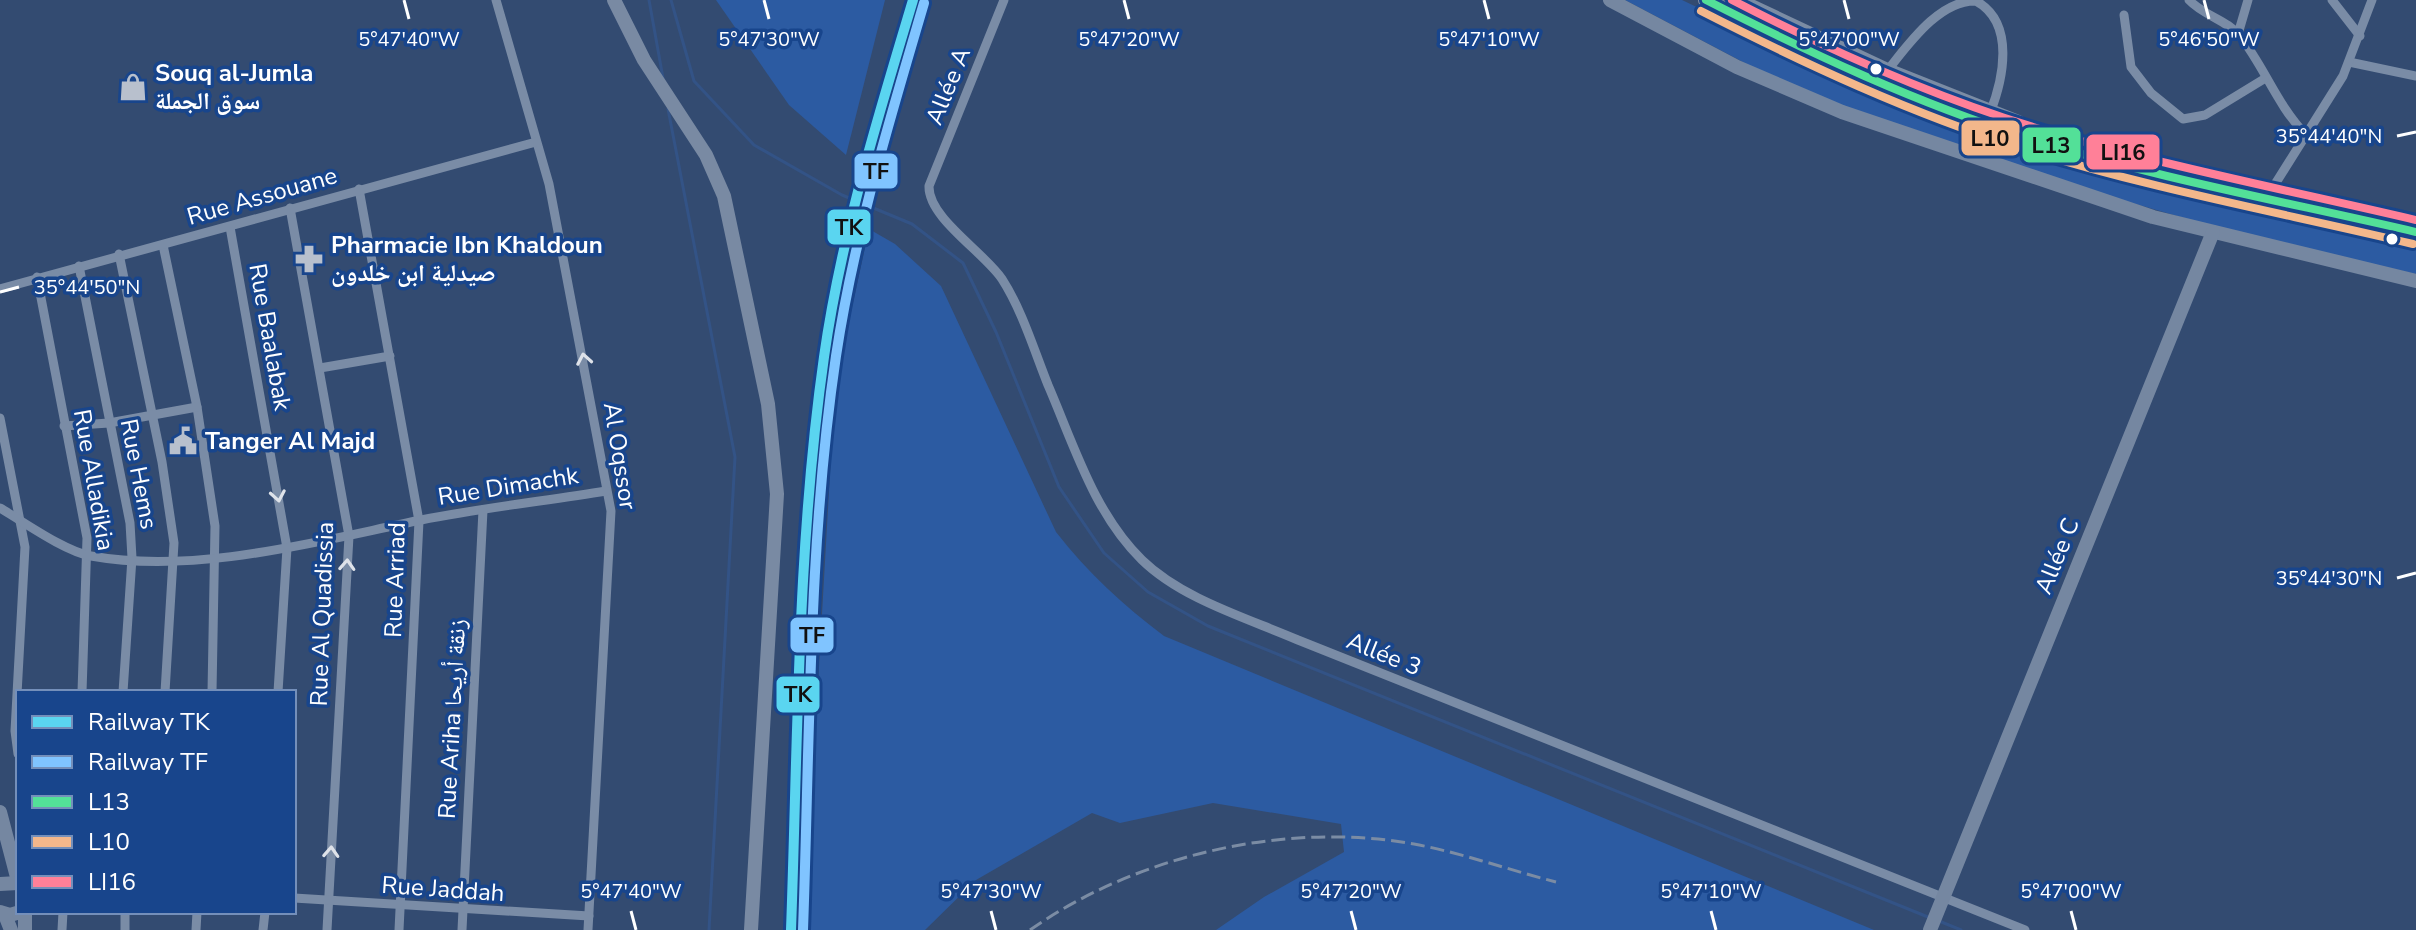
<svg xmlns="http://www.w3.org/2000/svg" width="2416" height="930" font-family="'Nunito Sans','Noto Naskh Arabic',sans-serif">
<rect width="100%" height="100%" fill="#334b71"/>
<!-- green -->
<g fill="#2c5ba2">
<polygon points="716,0 885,0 846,155 789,105"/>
<polygon points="1625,0 1682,0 1873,91 2026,150 2195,198 2416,249 2416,274 2239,234 2122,200 1798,91"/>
<path d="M869,229L895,244L941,286L1056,532C1088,573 1123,605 1164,636L1874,930H1216L1264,897L1344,852L1341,824L1213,803L1120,823L1092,813L976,880L925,930H804L835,386Z"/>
</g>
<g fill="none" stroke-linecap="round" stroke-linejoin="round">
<!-- stream -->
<g stroke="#335386" stroke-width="3">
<polyline points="649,0 663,78"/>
<polyline points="671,0 694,81 754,145 842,195 912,224 963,263 996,332 1059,487 1104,553 1148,592 1208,626 1928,917"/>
<polyline points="668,109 735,457 709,930"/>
<polyline points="1939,921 1961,930"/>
</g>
<!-- street -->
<g stroke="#7a8ca6" stroke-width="9">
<polyline points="496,0 549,184 611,511 588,930"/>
<path d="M1004,0L929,186C928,218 984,252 1002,279C1022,310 1034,350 1048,385C1074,445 1094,513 1142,560C1182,599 1247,618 1298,640L2025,930"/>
<path d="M2189,0C2204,16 2227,20 2240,36C2265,68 2277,105 2306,135"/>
<polyline points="2332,0 2360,36"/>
<polyline points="2124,15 2131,67 2151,93 2183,119 2205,115 2264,79"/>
<polyline points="2238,34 2248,0"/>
<polyline points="2349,62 2416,76"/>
<path d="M1887,71C1908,45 1939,0 1976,1C2016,23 2003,80 1990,113"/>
<polyline points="359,189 419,521 399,930"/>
<polyline points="2272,189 2343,76 2372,0"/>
<polyline points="290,208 349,536 327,930"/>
<polyline points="230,227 287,548 278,692"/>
<polyline points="163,245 197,407 215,526 212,692"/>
<polyline points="119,254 162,462 174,543 165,692"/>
<polyline points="79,266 130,523 132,558 123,692"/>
<polyline points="37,277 87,538 82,692"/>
<polyline points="0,289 536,142"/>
<polyline points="320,368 390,356"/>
<polyline points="0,418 25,547 15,731 18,754"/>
<polyline points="64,426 109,423 197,407"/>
<path d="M0,508C24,522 64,551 91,556C196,575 318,541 421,520C482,508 544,501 606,491"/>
<polyline points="294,898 589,916"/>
<polyline points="62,930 63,912"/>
<polyline points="125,930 125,912"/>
<polyline points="196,930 197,912"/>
<polyline points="263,930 265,912"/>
<polyline points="462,930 483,510"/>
</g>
<!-- secondary -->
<g stroke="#7587a1" stroke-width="14">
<polyline points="1610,0 1737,67 1842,112 2153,217 2416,281"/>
<polyline points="0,812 18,881"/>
<polyline points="0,884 18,883"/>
<polyline points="0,912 10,915 20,912"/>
<polyline points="5,915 11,930"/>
<polyline points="25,930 25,912"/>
<polyline points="1930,930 2213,232"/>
</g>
<!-- primary -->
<polyline stroke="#798aa3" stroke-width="14" points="614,0 644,60 706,155 724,196 768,404 777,494 751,930"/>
<!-- highway -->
<g stroke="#7b8ca4" stroke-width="16">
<path d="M1706,0C1809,54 1917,103 2028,138C2155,177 2287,201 2416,232"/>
<polyline points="1736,0 1887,71 2018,123"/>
</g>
<!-- rail -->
<g stroke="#7b8ca4" stroke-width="3" stroke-dasharray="14 6" stroke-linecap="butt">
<polyline points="798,930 813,604 828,410 849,294 924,0"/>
<path d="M1030,930C1137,855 1285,821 1414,844C1462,853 1509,870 1556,882"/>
</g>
<defs>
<path id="bus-1" d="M1706,0C1810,53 1916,103 2028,138C2155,178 2287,202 2416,232"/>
<path id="bus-2" d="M1701,11C1805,64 1912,114 2024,149C2151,189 2283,213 2413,244"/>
<path id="bus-3" d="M1732,0C1829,50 1929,95 2033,127C2159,165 2288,190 2416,220"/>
</defs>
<!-- bus-1 casing -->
<use href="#bus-1" stroke="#18458c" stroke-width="14"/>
<!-- bus-2 casing -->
<use href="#bus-2" stroke="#18458c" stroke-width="14"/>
<!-- bus-3 casing -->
<use href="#bus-3" stroke="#18458c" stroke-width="14"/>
<!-- bus-1 -->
<use href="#bus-1" stroke="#53e098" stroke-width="8"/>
<!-- bus-2 -->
<use href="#bus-2" stroke="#f3b78b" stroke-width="8"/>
<!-- bus-3 -->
<use href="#bus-3" stroke="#ff8098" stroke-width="8"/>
<defs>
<path id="rail-1" d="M791,930C798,739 797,547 824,357C841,236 878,117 913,0"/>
<path id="rail-2" d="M803,930C810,739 808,545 836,356C854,236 890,119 924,3"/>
</defs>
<!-- rail-1 casing -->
<use href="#rail-1" stroke="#18458c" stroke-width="16"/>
<!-- rail-2 casing -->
<use href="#rail-2" stroke="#18458c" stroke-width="16"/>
<!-- rail-1 -->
<use href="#rail-1" stroke="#5ad5f0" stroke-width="10"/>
<!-- rail-2 -->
<use href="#rail-2" stroke="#80c4ff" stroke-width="10"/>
</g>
<!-- one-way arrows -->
<defs><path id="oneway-chevron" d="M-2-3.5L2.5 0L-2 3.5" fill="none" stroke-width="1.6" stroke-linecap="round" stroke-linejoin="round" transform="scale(2)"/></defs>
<g stroke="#dee2e9">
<use href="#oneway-chevron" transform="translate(584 359) rotate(-100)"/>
<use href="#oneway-chevron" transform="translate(278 496) rotate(80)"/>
<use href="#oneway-chevron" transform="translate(347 565) rotate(-87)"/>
<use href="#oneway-chevron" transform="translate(331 852) rotate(-87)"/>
</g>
<!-- ticks -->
<path fill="none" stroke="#fff" stroke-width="3" d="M404,0L409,19M764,0L769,19M1124,0L1129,19M1484,0L1489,19M1844,0L1849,19M2204,0L2209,19M2397,136L2416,132M0,292L19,287M2397,578L2416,573M631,911L636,930M991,911L996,930M1351,911L1356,930M1711,911L1716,930M2071,911L2076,930"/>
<!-- icons -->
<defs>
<symbol id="shop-bare" viewBox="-9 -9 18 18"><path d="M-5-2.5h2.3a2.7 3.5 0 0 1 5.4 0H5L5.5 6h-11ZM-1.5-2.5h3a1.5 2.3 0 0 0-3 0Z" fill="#b8c0cd" stroke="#18458c" stroke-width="2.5" paint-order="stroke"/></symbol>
<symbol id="pharmacy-bare" viewBox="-9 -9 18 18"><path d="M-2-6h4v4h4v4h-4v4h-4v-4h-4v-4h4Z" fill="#b8c0cd" stroke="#18458c" stroke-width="2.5" paint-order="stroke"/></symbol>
<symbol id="civic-bare" viewBox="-9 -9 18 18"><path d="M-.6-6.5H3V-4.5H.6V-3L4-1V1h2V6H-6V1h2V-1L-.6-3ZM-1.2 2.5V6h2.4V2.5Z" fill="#b8c0cd" stroke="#18458c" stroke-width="2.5" paint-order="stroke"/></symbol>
</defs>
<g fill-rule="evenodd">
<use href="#shop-bare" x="113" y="67" width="40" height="40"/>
<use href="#pharmacy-bare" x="289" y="239" width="40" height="40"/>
<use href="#civic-bare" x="163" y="421" width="40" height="40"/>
</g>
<!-- markers -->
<g fill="#fff" stroke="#18458c" stroke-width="3">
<circle cx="1876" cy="69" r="7"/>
<circle cx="2392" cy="239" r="7"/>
</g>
<g text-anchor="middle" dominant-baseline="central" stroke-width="7" stroke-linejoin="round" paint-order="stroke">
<!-- poi labels -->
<g font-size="24" font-weight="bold" fill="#fff" stroke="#18458c" text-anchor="start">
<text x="155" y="73">Souq al-Jumla<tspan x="155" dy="28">سوق الجملة</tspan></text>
<text x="331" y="245">Pharmacie Ibn Khaldoun<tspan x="331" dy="28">صيدلية ابن خلدون</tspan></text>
<text x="205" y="441">Tanger Al Majd</text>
</g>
<!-- street labels -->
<g font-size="24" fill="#fff" stroke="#18458c">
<text transform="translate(948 86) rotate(-68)">Allée A</text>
<text transform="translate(262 196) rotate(-16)">Rue Assouane</text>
<text transform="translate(270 337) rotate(80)">Rue Baalabak</text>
<text transform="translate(620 456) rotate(81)">Al Oqssor</text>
<text transform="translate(139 474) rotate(79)">Rue Hems</text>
<text transform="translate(94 480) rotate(80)">Rue Alladikia</text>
<text transform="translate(508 486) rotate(-9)">Rue Dimachk</text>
<text transform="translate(2057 556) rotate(-68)">Allée C</text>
<text transform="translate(395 580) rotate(-88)">Rue Arriad</text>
<text transform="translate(322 614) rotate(-88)">Rue Al Quadissia</text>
<text transform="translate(1384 654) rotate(22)">Allée 3</text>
<text transform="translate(452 719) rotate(-87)">Rue Ariha زنقة أريحا</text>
<text transform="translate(443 889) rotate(4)">Rue Jaddah</text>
</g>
</g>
<g font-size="20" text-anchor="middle" fill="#fff" stroke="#18458c" stroke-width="7" stroke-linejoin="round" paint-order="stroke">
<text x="2209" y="46">5°46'50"W</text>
<text x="409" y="46">5°47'40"W</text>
<text x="769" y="46">5°47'30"W</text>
<text x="1129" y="46">5°47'20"W</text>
<text x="1489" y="46">5°47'10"W</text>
<text x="1849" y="46">5°47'00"W</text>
<text x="2329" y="143">35°44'40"N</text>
<text x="87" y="294">35°44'50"N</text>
<text x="2329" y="585">35°44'30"N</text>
<text x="631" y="898">5°47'40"W</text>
<text x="991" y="898">5°47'30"W</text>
<text x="1351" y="898">5°47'20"W</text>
<text x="1711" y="898">5°47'10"W</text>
<text x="2071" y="898">5°47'00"W</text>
</g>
<g stroke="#18458c" stroke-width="3">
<rect x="1960" y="119" width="61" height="38" rx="8" fill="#f3b78b"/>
<rect x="2021" y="126" width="61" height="38" rx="8" fill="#53e098"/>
<rect x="2085" y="133" width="76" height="38" rx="8" fill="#ff8098"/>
<rect x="853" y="152" width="46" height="38" rx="8" fill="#80c4ff"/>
<rect x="826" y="208" width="46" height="38" rx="8" fill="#5ad5f0"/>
<rect x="789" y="616" width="46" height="38" rx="8" fill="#80c4ff"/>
<rect x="775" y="675" width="46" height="39" rx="8" fill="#5ad5f0"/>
</g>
<g font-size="22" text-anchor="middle" font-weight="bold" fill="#111">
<text x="1990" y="146">L10</text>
<text x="2051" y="153">L13</text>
<text x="2123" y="160">LI16</text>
<text x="876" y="179">TF</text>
<text x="849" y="235">TK</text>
<text x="812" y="643">TF</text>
<text x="798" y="702">TK</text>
</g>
<!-- legend -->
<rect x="16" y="690" width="280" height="224" fill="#18458c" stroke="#748fba" stroke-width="2"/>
<rect x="32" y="716" width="40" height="12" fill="#5ad5f0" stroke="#748fba" stroke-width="2"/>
<text x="88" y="730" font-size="24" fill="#ffffff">Railway TK</text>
<rect x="32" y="756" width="40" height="12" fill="#80c4ff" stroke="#748fba" stroke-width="2"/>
<text x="88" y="770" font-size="24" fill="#ffffff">Railway TF</text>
<rect x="32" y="796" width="40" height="12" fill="#53e098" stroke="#748fba" stroke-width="2"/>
<text x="88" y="810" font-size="24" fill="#ffffff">L13</text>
<rect x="32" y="836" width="40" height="12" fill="#f3b78b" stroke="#748fba" stroke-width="2"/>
<text x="88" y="850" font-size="24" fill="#ffffff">L10</text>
<rect x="32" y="876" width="40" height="12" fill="#ff8098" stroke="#748fba" stroke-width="2"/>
<text x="88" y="890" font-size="24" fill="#ffffff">LI16</text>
</svg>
